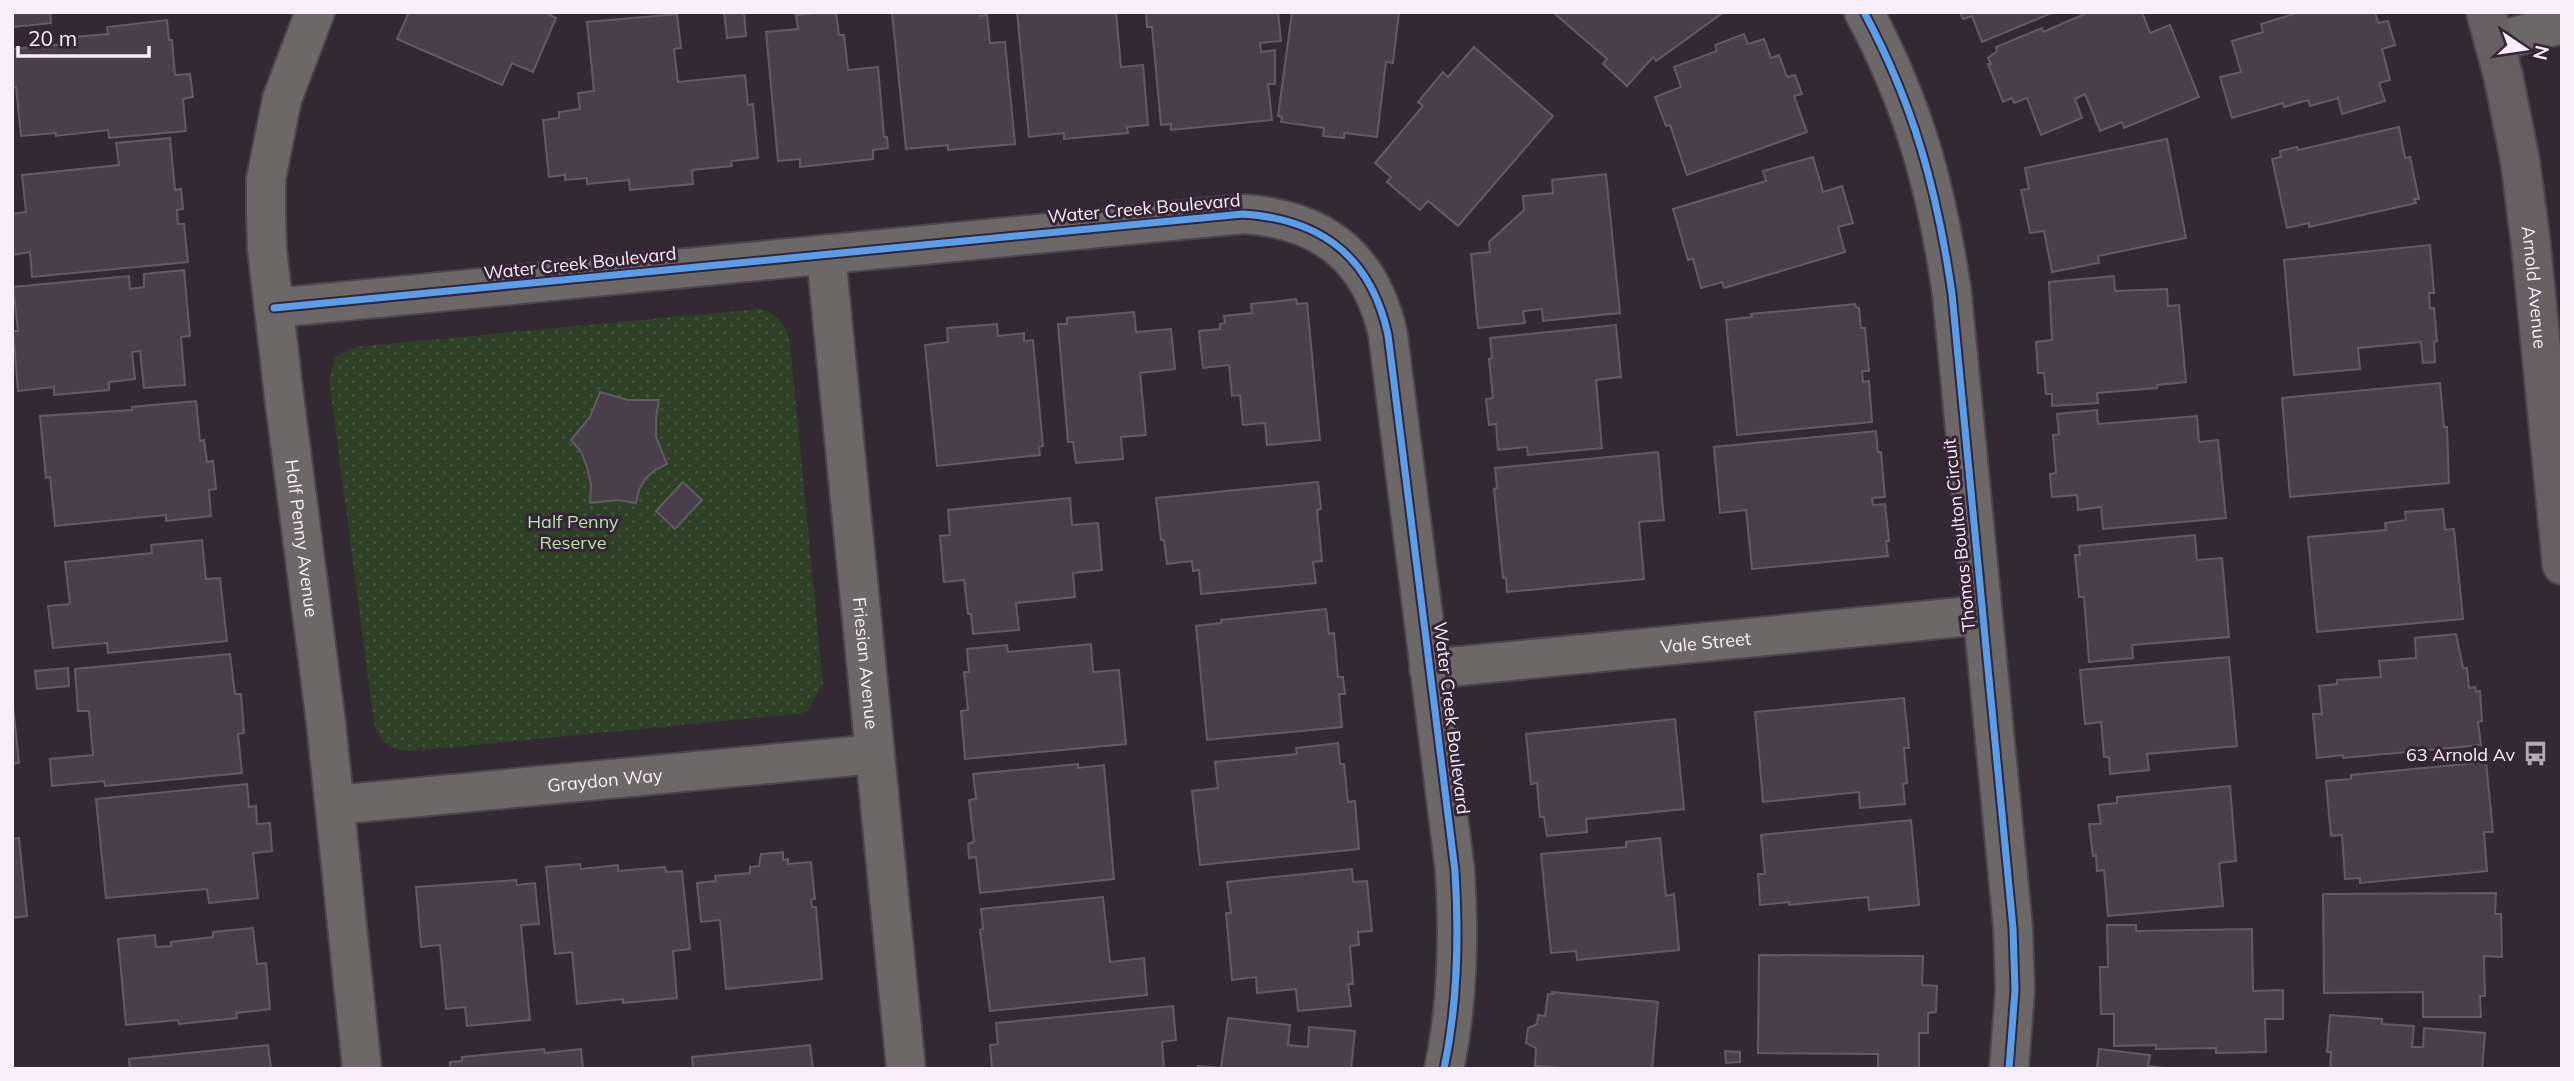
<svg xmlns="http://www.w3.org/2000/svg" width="2574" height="1081" font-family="Mulish,sans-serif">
<defs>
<pattern id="park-dots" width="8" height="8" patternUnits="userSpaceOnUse" patternTransform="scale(1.75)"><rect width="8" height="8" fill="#2e4126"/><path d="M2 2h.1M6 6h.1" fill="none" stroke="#43543c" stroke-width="1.8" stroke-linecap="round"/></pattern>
</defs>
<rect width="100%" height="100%" fill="#322933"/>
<!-- park -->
<path fill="url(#park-dots)" d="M758,309C777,312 785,324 790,343L823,684L806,713L412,751C391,751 380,744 374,723L329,379L335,357L355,347Z"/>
<!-- building -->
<g fill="#493f4b" stroke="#635b64" stroke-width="2">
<polygon points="12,12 50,12 51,23 13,27"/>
<polygon points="409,12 544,12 556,18 533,72 512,63 502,85 397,39"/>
<polygon points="724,12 744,12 746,36 727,38"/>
<polygon points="825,12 836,12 839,35 844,35 848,70 878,67 884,137 887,137 888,148 873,150 873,159 800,167 800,159 778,161 766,32 798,29 796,15"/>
<polygon points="892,12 980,12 980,16 987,15 990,43 1005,42 1015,144 948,150 948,145 906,149"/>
<polygon points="1017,12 1116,12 1121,67 1143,65 1148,125 1127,127 1128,133 1064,139 1064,133 1029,137"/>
<polygon points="1146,12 1278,12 1281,41 1260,43 1261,52 1275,50 1275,84 1268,84 1272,120 1171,130 1171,124 1161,125 1152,27 1147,27"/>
<polygon points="1292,12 1399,12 1393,63 1386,62 1377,137 1344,133 1344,138 1323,136 1324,128 1281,122 1282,117 1278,116"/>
<polygon points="1724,12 1656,61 1653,57 1627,86 1603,64 1607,59 1554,13"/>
<polygon points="1960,12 2054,12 1982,42 1972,16 1963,19"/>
<polygon points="2089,12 2142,12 2150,33 2170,25 2199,97 2124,128 2122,122 2100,131 2085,94 2075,99 2082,118 2041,135 2027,98 2014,103 2012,98 2003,102 1988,64 1991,64 1988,58 1997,51 1996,47 2042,28 2043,32"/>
<polygon points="2300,12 2375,12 2378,23 2388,21 2395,45 2382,49 2390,80 2379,83 2385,101 2342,114 2338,98 2310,106 2308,100 2284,107 2283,103 2232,118 2220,77 2241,72 2232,41 2263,32 2261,24"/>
<polygon points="677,14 681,48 674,49 678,82 745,75 748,105 753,104 758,158 731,161 732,166 692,170 693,184 630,190 629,180 587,184 587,178 565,180 565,175 549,177 543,120 559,118 559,112 580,109 578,93 594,91 587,22"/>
<polygon points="167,20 169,40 172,40 175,75 190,74 193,97 183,99 186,131 109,138 108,130 56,136 56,133 21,136 16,87 12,87 12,49 75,43 74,37 108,34 107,27"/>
<polygon points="1744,34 1748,44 1764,39 1771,58 1779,55 1787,77 1795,75 1802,94 1794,96 1807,132 1687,175 1670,125 1666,126 1655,97 1681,87 1674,67 1717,51 1715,45"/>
<polygon points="1474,47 1553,116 1458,226 1428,201 1420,210 1387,182 1391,177 1375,163 1423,106 1418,102 1443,72 1448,77"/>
<polygon points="2399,127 2405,158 2410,157 2419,199 2414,199 2416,203 2309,227 2309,223 2287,228 2272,159 2281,157 2280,151 2297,147 2298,150"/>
<polygon points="170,138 175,190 181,189 183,209 177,210 178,224 184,224 188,262 32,277 30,252 12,255 12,214 26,212 22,175 119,165 116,143"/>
<polygon points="2167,139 2186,238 2098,256 2099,263 2052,272 2044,231 2030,233 2021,190 2029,189 2025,168"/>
<polygon points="1813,157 1823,192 1842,186 1853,223 1838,227 1845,252 1724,288 1722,282 1701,288 1693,259 1688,260 1673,209 1766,181 1763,171"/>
<polygon points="1606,174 1620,313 1543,321 1542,309 1523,311 1525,323 1478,328 1471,254 1490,252 1489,242 1524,210 1523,196 1553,193 1552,180"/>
<polygon points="2430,245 2434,293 2429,293 2430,308 2434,308 2437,341 2434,342 2435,362 2423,363 2421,342 2358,348 2360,369 2294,375 2284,260"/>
<polygon points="184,270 190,336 181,337 185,385 144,388 140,351 132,352 135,379 109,382 109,390 54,395 54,387 18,391 13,331 18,331 13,287 129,276 130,289 144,287 144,274"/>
<polygon points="2114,276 2115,291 2167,289 2168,306 2179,305 2186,382 2157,385 2157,388 2097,393 2098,403 2052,406 2052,394 2046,394 2044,373 2038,373 2036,342 2052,340 2049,282"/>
<polygon points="1296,299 1297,304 1307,303 1320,440 1267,445 1265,423 1243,425 1240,395 1232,396 1229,365 1203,368 1199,331 1220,329 1220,324 1225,323 1224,316 1252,313 1251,304"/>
<polygon points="1855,304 1856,307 1859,308 1861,328 1865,328 1869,371 1862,371 1863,382 1869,381 1872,422 1737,435 1726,320 1752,317 1751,314"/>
<polygon points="1134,312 1136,332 1171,329 1175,369 1140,373 1146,435 1121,437 1123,459 1076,463 1073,442 1068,442 1058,324 1067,324 1067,318"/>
<polygon points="997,324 998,336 1024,333 1024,341 1033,340 1043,446 1039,447 1040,455 937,466 925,345 948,342 947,328"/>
<polygon points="1616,325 1621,377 1596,380 1602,448 1528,455 1527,447 1498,450 1496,424 1489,425 1486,399 1493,398 1489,359 1492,358 1490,338"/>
<polygon points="2440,383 2444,427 2447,427 2449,483 2290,497 2282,398"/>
<polygon points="600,392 628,400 659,400 656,418 656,437 667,464 655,470 645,479 639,490 636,503 619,500 590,503 591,485 587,467 581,452 571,440 590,417"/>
<polygon points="196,401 200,441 204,440 207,462 213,461 216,489 209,490 211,516 166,521 166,515 55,526 50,477 46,478 40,416 132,410 132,407"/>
<polygon points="2097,410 2098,424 2197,416 2199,442 2218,440 2226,518 2103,529 2101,507 2078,510 2077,495 2052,497 2050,474 2056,473 2053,435 2059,434 2057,414"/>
<polygon points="1876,431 1878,452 1881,452 1885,497 1872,498 1873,505 1885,504 1889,541 1886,541 1888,556 1752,569 1746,510 1720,513 1714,447"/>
<polygon points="1658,452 1664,520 1639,522 1644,579 1507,592 1506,578 1503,578 1494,489 1497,488 1495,468"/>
<polygon points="683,482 702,500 675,529 656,511"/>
<polygon points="1318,482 1321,509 1317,510 1322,561 1313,562 1316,583 1201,594 1199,570 1193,571 1192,561 1167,564 1164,540 1161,540 1156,498"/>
<polygon points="1070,498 1072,525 1098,523 1102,570 1073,573 1075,597 1016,603 1019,630 973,634 971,614 968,614 964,580 944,582 940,536 950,535 948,510"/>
<polygon points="2443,509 2445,530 2454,529 2463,619 2317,632 2308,537 2386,530 2385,523 2406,520 2405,512"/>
<polygon points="2195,535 2197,560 2222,558 2229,637 2132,645 2133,658 2089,662 2084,597 2079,597 2075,555 2080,555 2079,546"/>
<polygon points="202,540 206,579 220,578 227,641 108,653 107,643 53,648 48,606 70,604 65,562 152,553 151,545"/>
<polygon points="1326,609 1329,634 1334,633 1338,677 1343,677 1345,694 1339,694 1342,727 1207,740 1196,626 1221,623 1221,620"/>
<polygon points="2456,634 2463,668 2467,668 2469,688 2475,687 2476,692 2480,691 2482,721 2478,722 2481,745 2343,758 2343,755 2317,758 2313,714 2322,714 2319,686 2337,684 2337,680 2381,677 2379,661 2416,658 2415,638"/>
<polygon points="1091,644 1093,672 1119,670 1126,744 965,759 961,711 968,710 964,672 969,672 967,649 1007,645 1008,652"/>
<polygon points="230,654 235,694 241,694 244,733 238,734 242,773 105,786 104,781 52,786 50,759 93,755 89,711 78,711 75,669"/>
<polygon points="2229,657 2237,746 2147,754 2149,770 2110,774 2109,757 2104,757 2101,722 2085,724 2080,670"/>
<polygon points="68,668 69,686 37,689 35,671"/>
<polygon points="12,696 19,763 12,764"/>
<polygon points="1904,698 1909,748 1904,748 1907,783 1903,784 1905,804 1860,808 1859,792 1763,802 1755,712"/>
<polygon points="1675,719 1684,809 1586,819 1587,832 1547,836 1544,817 1540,817 1537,783 1531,784 1526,734"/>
<polygon points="1338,743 1340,764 1344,764 1348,802 1355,801 1359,849 1200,865 1192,791 1218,788 1215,762 1297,754 1296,748"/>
<polygon points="2486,762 2493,832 2484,832 2487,871 2360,883 2360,878 2345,879 2342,835 2331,836 2326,781 2351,779 2351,775"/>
<polygon points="1078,764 1078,768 1104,765 1114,879 980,893 976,857 969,858 968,844 974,842 969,800 976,799 973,774"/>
<polygon points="247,784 249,807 256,806 257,824 270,823 272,851 253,853 258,898 209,903 207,889 106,898 96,799"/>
<polygon points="2230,786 2236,861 2219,863 2223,906 2108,916 2104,870 2097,871 2096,855 2093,856 2089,824 2101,824 2098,805 2117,803 2117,797"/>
<polygon points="1911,820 1919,905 1869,910 1868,897 1789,905 1789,902 1760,905 1758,874 1765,874 1761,835"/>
<polygon points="19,838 27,916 12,918 12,839"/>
<polygon points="1660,838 1666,896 1674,894 1679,950 1577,960 1576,951 1551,953 1541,854 1626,847 1626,842"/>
<polygon points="783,852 783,860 788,859 788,864 811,862 815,899 811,900 812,907 816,907 822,979 726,989 720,920 701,922 697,883 716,881 715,876 750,873 750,867 759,866 761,854"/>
<polygon points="580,864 581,869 618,865 618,871 665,867 666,872 682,871 690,949 673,951 677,998 623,1003 623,999 577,1004 572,952 555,954 546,867"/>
<polygon points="1352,869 1353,882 1367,881 1372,931 1358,932 1359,945 1350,946 1353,984 1348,984 1351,1006 1298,1011 1296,989 1257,993 1256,977 1232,980 1226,913 1231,913 1227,882"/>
<polygon points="516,880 517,885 535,883 539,924 521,925 530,1020 467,1026 465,1007 446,1009 440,945 421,947 416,887"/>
<polygon points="2496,893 2495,914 2501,914 2502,957 2484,956 2485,996 2480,996 2481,1017 2423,1017 2423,992 2324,993 2323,894"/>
<polygon points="1103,897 1110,962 1144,958 1147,995 990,1011 980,930 983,929 981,909"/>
<polygon points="2107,925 2136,925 2136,931 2252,929 2253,991 2283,990 2283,1019 2265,1019 2266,1052 2216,1053 2216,1048 2156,1049 2156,1045 2114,1046 2114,1014 2101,1014 2100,967 2108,967"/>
<polygon points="253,928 257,964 266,963 270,1009 236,1013 237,1018 179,1024 178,1020 126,1025 118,939 155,935 156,947 171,946 171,942 213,937 213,932"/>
<polygon points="1759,955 1923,956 1922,985 1937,986 1936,1012 1928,1013 1928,1033 1919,1033 1919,1069 1878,1069 1878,1054 1758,1053"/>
<polygon points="1552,992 1658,1002 1652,1069 1570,1069 1535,1066 1536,1048 1526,1043 1528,1028 1537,1024 1538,1015 1545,1016 1548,994 1553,994"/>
<polygon points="1173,1006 1176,1040 1162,1042 1164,1068 992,1069 990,1045 998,1044 996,1023"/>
<polygon points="2330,1015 2382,1019 2382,1024 2414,1026 2412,1047 2423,1047 2424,1028 2485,1033 2482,1069 2330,1069 2331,1052 2327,1052"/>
<polygon points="1228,1018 1290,1025 1288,1045 1308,1047 1309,1027 1355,1031 1351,1069 1198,1069 1198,1066 1221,1068"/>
<polygon points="268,1045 271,1069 130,1069 129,1059"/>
<polygon points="810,1045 813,1069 693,1069 692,1057"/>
<polygon points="544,1049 545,1053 581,1049 583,1069 450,1069 450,1062 462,1061 462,1057"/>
<polygon points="2099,1049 2150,1055 2148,1066 2172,1069 2097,1069"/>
<polygon points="1725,1051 1740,1052 1740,1062 1726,1063"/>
</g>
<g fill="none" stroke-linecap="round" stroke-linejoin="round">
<defs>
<g id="street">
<path id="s1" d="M315,12L282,99L266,179V214L267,249L284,396L326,723L362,1069"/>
<path d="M1864,12C1914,105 1937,190 1952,294L2013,928L2015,990L2009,1069"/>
<polyline points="2494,42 2562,24"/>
<path id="s2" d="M826,255L906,1069"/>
<path d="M274,308L1243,214C1322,219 1371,257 1388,335L1455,871C1459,938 1458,1003 1444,1069"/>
<path id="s3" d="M1429,669L1982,615"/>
<path id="s4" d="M335,805L875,754"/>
</g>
<g id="secondary">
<path id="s5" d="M2486,12L2503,75L2520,160L2531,245L2562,565"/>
</g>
</defs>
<!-- street casing -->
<use href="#street" stroke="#4d454e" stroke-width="42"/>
<!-- secondary casing -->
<use href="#secondary" stroke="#4d454e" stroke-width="42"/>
<!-- street -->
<use href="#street" stroke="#6c6867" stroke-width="38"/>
<!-- secondary -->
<use href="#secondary" stroke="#666062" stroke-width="38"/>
<defs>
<g id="cycleway">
<path d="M1864,12C1914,105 1937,190 1952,294L2013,928L2015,990L2009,1069"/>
<path d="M274,308L1243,214C1322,219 1371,257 1388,335L1455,871C1459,938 1458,1003 1444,1069"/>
</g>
</defs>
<!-- cycleway casing -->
<use href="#cycleway" stroke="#362537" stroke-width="11"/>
<!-- cycleway -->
<use href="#cycleway" stroke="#5a9eea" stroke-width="7"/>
</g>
<!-- icons -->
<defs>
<symbol id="bus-bare" viewBox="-9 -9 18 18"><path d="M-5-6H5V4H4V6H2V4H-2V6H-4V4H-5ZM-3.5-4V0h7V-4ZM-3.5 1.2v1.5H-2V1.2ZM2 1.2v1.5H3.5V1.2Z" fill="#b4a9b4" stroke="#362537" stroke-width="2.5" paint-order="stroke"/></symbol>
</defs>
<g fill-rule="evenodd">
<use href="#bus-bare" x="2518" y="736" width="35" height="35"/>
</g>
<g text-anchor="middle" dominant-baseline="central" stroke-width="6" stroke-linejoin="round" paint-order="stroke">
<!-- street labels -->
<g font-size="18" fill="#faeefa" stroke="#362537">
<text transform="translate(1144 208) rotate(-5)">Water Creek Boulevard</text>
<text transform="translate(580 263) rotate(-6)">Water Creek Boulevard</text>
<text stroke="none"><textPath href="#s5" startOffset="280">Arnold Avenue</textPath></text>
<text transform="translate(1959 535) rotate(-96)">Thomas Boulton Circuit</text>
<text stroke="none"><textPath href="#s1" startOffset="536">Half Penny Avenue</textPath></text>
<text stroke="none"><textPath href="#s3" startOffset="278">Vale Street</textPath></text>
<text stroke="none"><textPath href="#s2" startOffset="410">Friesian Avenue</textPath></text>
<text transform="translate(1452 718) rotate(83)">Water Creek Boulevard</text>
<text stroke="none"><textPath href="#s4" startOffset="271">Graydon Way</textPath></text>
</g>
<!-- park labels -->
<g font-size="18" fill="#b4e7a3" stroke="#362537">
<text x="573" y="521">Half Penny<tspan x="573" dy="21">Reserve</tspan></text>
</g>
<!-- poi labels -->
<g font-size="18" fill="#faeefa" stroke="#362537" text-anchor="end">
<text x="2515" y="754">63 Arnold Av</text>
</g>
</g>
<!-- border -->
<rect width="2574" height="1081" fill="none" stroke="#faeefa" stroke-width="28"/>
<!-- north arrow -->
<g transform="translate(2525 49) rotate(103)" stroke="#362537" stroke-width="5" paint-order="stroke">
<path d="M0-5L12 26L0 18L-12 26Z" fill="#faeefa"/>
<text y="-10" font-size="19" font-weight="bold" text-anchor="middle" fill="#faeefa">N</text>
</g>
<!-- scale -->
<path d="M18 46v10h131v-10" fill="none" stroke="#faeefa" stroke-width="3.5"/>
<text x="28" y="46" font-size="21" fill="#faeefa" stroke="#362537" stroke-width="5" paint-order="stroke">20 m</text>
</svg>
